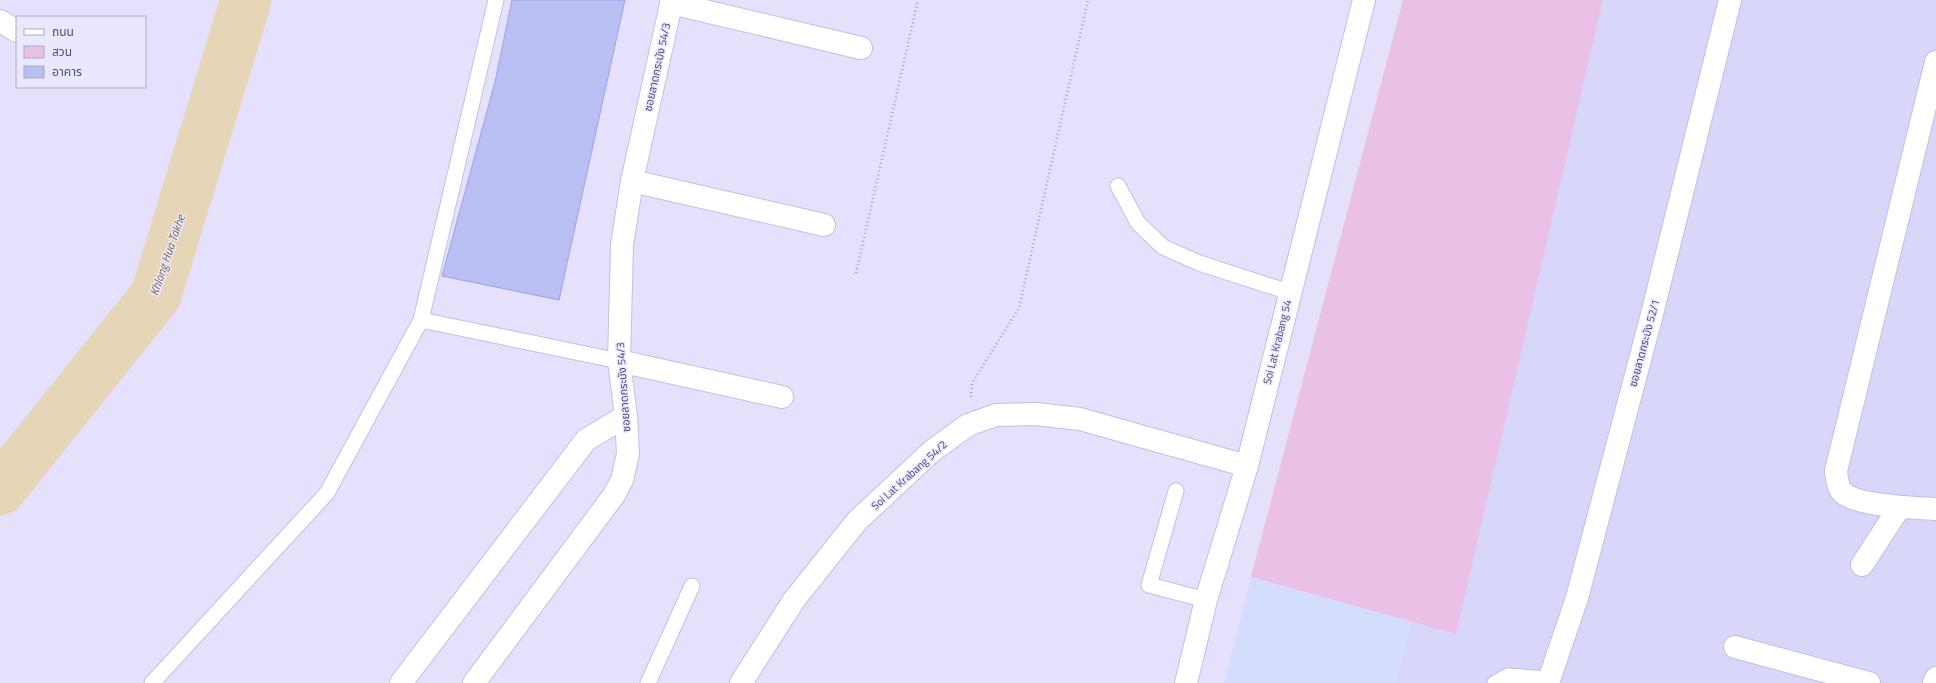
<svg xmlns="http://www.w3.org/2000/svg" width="1936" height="683" font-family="'Titillium Web','Noto Sans Thai',sans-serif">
<rect width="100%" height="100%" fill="#e5e1fc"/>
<!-- residential -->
<polygon fill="#d8d6f9" points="1603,0 1936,0 1936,683 1396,683 1411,622 1456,633"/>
<!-- commercial -->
<polygon fill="#d5ddfd" points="1251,577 1411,622 1396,683 1224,683"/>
<!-- green -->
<polygon fill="#eac0e6" points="1403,0 1603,0 1456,634 1251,577"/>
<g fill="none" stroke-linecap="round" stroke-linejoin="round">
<!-- river -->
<polyline stroke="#e6d5b6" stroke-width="51" points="0,490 156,295 246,0"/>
</g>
<!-- building -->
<polygon fill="#b9bff2" stroke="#99a2e4" points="512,0 625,0 559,300 442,276 495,82"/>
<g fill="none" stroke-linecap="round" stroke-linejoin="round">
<defs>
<g id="lane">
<polyline points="1118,186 1138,223 1163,247 1199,263 1289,292"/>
<polyline points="421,320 619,361"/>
<polyline points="1176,491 1149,585 1206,600"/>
<polyline points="152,683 327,493 421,320 496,0"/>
<polyline points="648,683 692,586"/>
<polyline points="1495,683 1508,676 1549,679"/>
</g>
<g id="street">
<polyline points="671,3 861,48"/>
<polyline points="0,21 17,31"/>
<path d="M1936,62L1836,471C1837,478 1837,486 1842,492C1856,506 1916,508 1936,509"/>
<polyline points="632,181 824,225"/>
<polyline points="619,361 782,397"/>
<polyline points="1862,565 1899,508"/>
<polyline points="1735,647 1869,683"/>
<polyline points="401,683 586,440 626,416"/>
<polyline points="474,683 614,495 622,480 628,454 626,416 619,361 622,245 632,181 672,0"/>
<polyline points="741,683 794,600 857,521 932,451 968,425 996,415 1036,414 1080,419 1247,466"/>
<polyline points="1548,683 1577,598 1652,314 1730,0"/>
<polyline points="1934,683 1936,678"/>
</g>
<polyline id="secondary" points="1186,683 1206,600 1247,466 1364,0"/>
</defs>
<!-- lane casing -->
<use href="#lane" stroke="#c0c1e2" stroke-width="17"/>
<!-- street casing -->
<use href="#street" stroke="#c0c1e2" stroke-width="24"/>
<!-- secondary casing -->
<use href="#secondary" stroke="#bdbfe7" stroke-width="24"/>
<!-- path -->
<g stroke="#9ca3d6" stroke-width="2.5" stroke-dasharray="1 3" stroke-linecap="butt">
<polyline points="856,273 918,0"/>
<polyline points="971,397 972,383 1019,308 1088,0"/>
</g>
<!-- lane -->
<use href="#lane" stroke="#fff" stroke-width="15"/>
<!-- street -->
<use href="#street" stroke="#fff" stroke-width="22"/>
<!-- secondary -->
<use href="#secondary" stroke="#fff" stroke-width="22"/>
</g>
<g text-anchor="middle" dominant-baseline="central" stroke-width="3" stroke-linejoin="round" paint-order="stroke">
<!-- street labels -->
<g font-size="11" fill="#484e74" stroke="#eae8ff">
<text transform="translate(657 67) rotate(-78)">ซอยลาดกระบัง 54/3</text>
<text transform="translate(1277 342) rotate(-76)">Soi Lat Krabang 54</text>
<text transform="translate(1644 343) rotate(-75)">ซอยลาดกระบัง 52/1</text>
<text transform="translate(623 387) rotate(-94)">ซอยลาดกระบัง 54/3</text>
<text transform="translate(909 475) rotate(-42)">Soi Lat Krabang 54/2</text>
</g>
<!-- water labels -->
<g font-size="12" font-style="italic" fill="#79653c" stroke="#eae8ff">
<text transform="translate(167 255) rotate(-71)">Khlong Hua Takhe</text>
</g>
</g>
<!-- legend -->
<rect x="16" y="16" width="130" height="72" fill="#eae8ff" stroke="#a9aac7"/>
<rect x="24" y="29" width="20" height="6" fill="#ffffff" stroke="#a9aac7"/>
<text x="52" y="36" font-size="12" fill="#484e74">ถนน</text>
<rect x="24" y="46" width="20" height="12" fill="#eac0e6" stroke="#a9aac7"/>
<text x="52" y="56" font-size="12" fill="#484e74">สวน</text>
<rect x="24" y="66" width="20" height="12" fill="#b9bff2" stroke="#a9aac7"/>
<text x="52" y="76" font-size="12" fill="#484e74">อาคาร</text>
</svg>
